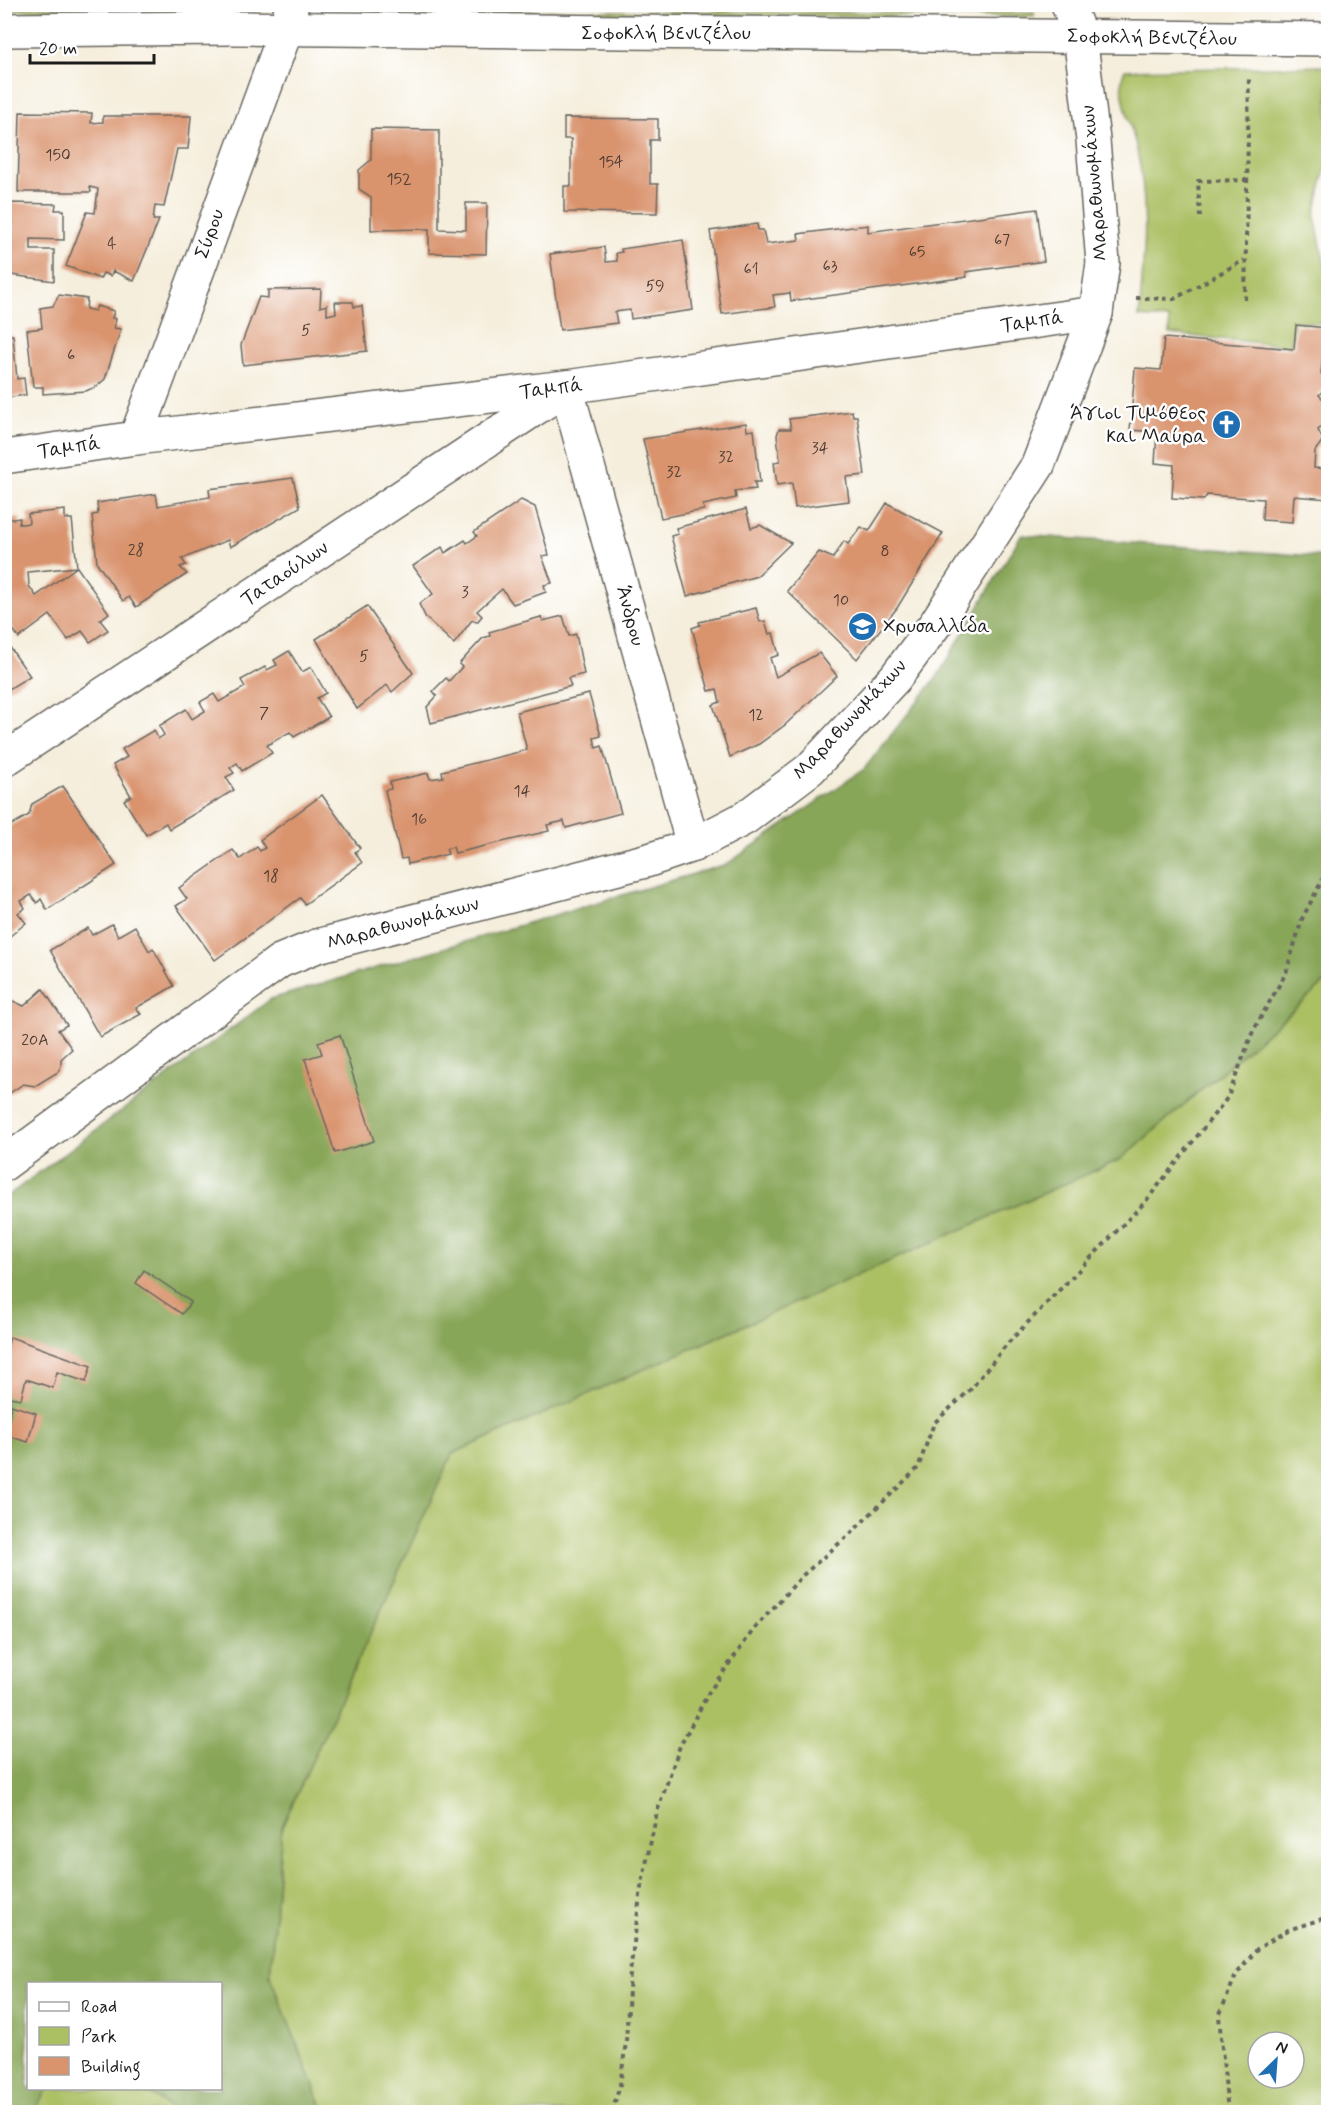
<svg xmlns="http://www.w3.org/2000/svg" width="1333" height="2117" font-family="Mynerve,sans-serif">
<rect width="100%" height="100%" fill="#fff"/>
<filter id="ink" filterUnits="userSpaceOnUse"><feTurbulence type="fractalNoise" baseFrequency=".0167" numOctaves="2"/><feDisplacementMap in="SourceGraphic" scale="12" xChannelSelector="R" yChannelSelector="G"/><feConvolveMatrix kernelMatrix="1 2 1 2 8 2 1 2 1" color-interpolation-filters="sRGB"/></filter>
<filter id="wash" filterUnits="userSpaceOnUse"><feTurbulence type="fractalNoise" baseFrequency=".008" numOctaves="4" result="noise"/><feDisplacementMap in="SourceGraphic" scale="24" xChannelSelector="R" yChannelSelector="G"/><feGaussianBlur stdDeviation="1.35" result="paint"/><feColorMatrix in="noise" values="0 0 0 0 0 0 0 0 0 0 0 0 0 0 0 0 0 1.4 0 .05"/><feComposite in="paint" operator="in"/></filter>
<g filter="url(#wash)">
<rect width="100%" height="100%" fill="#f5eedc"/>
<!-- green -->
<g fill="#abbf63" stroke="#646e40" stroke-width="1.5" fill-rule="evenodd">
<polygon points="5,7 237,8 238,12 5,11"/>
<polygon points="372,10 1034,13 1034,17 372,14"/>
<path d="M1328,66V155L1315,216L1328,281V324L1294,321L1291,346L1170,334L1169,319L1139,317C1144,259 1150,204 1136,146C1132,128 1115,85 1125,70Z"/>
<path d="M1328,980V2112H324L270,1976L282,1827L452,1454L1121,1159ZM1258,2042H1294V2078H1258Z"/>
<polygon points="48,2088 143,2089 176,2112 33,2112"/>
</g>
<!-- forest -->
<polygon fill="#88a659" stroke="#52613a" stroke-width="1.5" points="1021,535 1328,557 1328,980 1121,1159 452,1454 282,1827 270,1976 324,2112 176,2112 143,2089 220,2088 220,1984 28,1984 28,2088 48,2089 33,2112 5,2112 5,1198 271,999 727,864 864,769 937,677"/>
<g id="blocks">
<!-- building -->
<g fill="#d9936d">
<polygon points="20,112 92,113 91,123 103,122 103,116 191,116 188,149 177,149 164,207 155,206 153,220 159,220 134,281 113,271 111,276 103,273 100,279 66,266 87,212 95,213 98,189 90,187 91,192 18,192"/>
<polygon points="564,118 658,119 658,140 650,140 650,184 658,184 657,213 564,212 564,186 571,186 571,139 564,139"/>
<polygon points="371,129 439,130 439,229 466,230 466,203 487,203 486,254 429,253 429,229 371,230 371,197 359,189 359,170 371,160"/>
<polygon points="10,203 56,204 55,210 64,210 64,240 31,239 31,250 54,250 54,281 4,274 4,254 10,255"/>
<polygon points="1037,209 1044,261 966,272 967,277 791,301 790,293 773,295 775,307 722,314 710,231 757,224 758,230 763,230 766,244 799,240 798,234 868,225 868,232"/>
<polygon points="683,240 693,310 631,319 630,310 615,312 617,323 560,330 550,254 604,247 606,262 617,261 616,253 622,252 621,249"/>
<polygon points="321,289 320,307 327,305 327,315 336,313 335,302 353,302 354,307 362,306 367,351 243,365 241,345 259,297 268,298 268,290"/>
<polygon points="59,295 87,299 86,309 95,311 97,306 114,311 112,318 116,319 114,328 121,329 105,379 97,386 86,391 43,394 43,387 33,387 27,330 42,328 40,308 53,306"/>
<polygon points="1296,325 1328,328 1328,355 1323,354 1321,373 1328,385 1319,395 1328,404 1328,419 1318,430 1323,440 1315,451 1314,468 1328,469 1328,499 1294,496 1292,522 1262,520 1263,499 1207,495 1204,500 1172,498 1174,465 1155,463 1157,432 1130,430 1135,368 1161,370 1164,338 1294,349"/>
<polygon points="13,335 17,379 24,378 26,395 4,398 4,336"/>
<polygon points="852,411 853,416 857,416 865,475 846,477 849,501 795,508 792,483 777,485 774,462 780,461 777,435 779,429 791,429 789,419"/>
<polygon points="746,423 747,431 754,430 760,482 754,482 756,489 735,491 736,498 703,505 704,510 661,518 643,439"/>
<polygon points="293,478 300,507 230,547 228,540 182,559 186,565 180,567 187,574 136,607 129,597 123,601 97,563 92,515 98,514 97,503 156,494 158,506 210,497 209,489"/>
<polygon points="521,500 535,507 549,555 542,556 552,583 544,585 546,592 513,604 502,589 477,611 482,616 477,622 472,620 454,644 426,618 419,604 433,594 413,566 442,547 445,553 465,540 467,543 477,536 474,532"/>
<polygon points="887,503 943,533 897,608 857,659 787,591 819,552 833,558 844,541 848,544 861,527 869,531"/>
<polygon points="746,509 751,528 760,525 791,543 757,576 687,596 671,536 678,534 676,528"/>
<polygon points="65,510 65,519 72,519 77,567 28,572 29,586 36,596 77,567 109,613 100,620 108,630 90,642 82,631 68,640 50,615 19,638 4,617 4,520 20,518 19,524 23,524 29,523 28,514"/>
<polygon points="367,606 413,673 392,692 387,685 357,709 316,639"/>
<polygon points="756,608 760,622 765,621 769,634 773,633 779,655 770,658 776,677 819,653 837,676 785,725 759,744 730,757 713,705 720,702 717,689 709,691 692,628 700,625 699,622"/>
<polygon points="563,616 569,636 576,634 584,674 568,678 571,686 431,723 427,707 437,696 433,691 446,678 449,681 462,667 459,664 483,638 490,636 489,632 541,617 543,621"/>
<polygon points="4,639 30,676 4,692"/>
<polygon points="289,651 302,672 311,667 326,693 317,698 329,717 294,737 290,732 267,745 272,753 242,771 237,763 230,768 234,773 226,777 234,790 169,829 166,823 146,835 124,800 131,796 113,765 127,757 122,749 154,730 158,739 164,735 159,726 186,709 192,719 205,711 200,702 214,694 219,702 245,687 241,680 265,667 267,670 277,665 274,660"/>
<polygon points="589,694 601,736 594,738 596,748 602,746 621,813 566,828 564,821 547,825 549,831 455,853 453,847 446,849 448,854 408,864 407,858 401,859 385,790 391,789 390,782 428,773 430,779 443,777 442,771 527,750 517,712"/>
<polygon points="63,786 116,865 47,910 41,899 37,903 31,895 21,901 25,908 18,913 26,923 4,941 4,829 29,815 32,804"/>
<polygon points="322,795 360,848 355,852 362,863 305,904 300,898 215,960 176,906 187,899 179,888 233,850 240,859 257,847 260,851 265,848 260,840"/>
<polygon points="112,924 118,936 135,926 149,951 153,948 174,986 136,1008 141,1014 100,1037 50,950 88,928 92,935"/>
<polygon points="43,989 67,1025 58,1030 72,1049 61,1059 61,1066 58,1072 35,1086 23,1084 4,1097 4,1005 11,1000 24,1006"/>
<polygon points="340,1035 374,1141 335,1153 305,1059 322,1054 318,1042"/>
<polygon points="144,1270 191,1302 182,1314 136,1283"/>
<polygon points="10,1337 91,1366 86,1382 57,1372 53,1388 26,1379 21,1399 4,1396 4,1358"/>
<polygon points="11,1405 36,1413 28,1442 4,1435"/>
</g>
</g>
</g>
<g filter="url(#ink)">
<use href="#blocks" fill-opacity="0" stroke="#68665f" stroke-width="1.5"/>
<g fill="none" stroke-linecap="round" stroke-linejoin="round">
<defs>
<g id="minor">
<polyline points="566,387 693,845"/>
<polyline points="136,438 286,30 292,4"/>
<polyline points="4,457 136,438 566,387 1096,313"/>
<polyline points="4,760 560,392"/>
<polyline points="4,1164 280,961 317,946 649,860 693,845 745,818 810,769 895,678 936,623 1038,465 1096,313 1103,263 1093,140 1080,36"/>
</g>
<g id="tertiary">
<polyline points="1068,4 1080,36"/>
<polyline points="4,30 232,28 1328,39"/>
</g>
</defs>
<!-- minor casing -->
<use href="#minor" stroke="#68665f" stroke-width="36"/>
<!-- tertiary casing -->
<use href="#tertiary" stroke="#68665f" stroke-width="36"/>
<!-- path -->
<g stroke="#68665f" stroke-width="4" stroke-dasharray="4.5 4.5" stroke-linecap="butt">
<polyline points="1200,217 1198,181 1246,180"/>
<polyline points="1136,298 1174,299 1244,260"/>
<polyline points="1245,300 1249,77"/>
<polyline points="612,2112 620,2085 626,2042 630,1973 641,1888 657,1812 680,1746 709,1692 754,1629 803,1575 851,1533 918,1468 934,1423 971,1389 1007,1344 1146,1201 1228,1097 1253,1031 1286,973 1302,919 1328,869"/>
<polyline points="1228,2112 1219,2016 1236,1975 1257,1949 1288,1930 1328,1917"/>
</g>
<!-- minor -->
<use href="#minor" stroke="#fff" stroke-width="33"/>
<!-- tertiary -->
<use href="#tertiary" stroke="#fff" stroke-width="33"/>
</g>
</g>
<!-- icons -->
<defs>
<symbol id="church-disc" viewBox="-11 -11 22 22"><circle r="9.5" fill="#1f6fb2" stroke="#fff"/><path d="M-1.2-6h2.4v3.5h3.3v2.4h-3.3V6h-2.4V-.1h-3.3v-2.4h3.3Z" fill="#fff"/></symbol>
<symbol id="school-disc" viewBox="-11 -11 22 22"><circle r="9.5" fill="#1f6fb2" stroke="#fff"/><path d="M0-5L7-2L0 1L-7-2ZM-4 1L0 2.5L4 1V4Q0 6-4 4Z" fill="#fff"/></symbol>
</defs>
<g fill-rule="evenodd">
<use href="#church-disc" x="1210" y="408" width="33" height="33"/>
<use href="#school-disc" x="846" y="610" width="33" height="33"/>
</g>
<g text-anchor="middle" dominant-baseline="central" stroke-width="5" stroke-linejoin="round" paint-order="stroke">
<!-- number labels -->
<g font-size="16" fill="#4b3a30">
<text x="58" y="155">150</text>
<text x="611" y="162">154</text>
<text x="399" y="179">152</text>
<text x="1002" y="240">67</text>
<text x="112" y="243">4</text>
<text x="917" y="252">65</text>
<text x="830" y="266">63</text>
<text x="751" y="269">61</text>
<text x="655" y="286">59</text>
<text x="306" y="330">5</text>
<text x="71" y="355">6</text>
<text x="820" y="448">34</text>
<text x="726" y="457">32</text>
<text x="674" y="472">32</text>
<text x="136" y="550">28</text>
<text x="885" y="551">8</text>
<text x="465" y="592">3</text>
<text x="841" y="600">10</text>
<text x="364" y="656">5</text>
<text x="264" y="713">7</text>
<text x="756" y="715">12</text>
<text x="522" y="791">14</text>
<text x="419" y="819">16</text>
<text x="271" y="876">18</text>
<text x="35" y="1040">20Α</text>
</g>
<!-- street labels -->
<g font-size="20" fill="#1c1c1c" stroke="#fff">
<text x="666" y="33">Σοφοκλή Βενιζέλου</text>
<text transform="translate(1152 38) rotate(1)">Σοφοκλή Βενιζέλου</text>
<text transform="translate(1095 183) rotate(-95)">Μαραθωνομάχων</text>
<text transform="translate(210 234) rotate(-70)">Σύρου</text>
<text transform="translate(1032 322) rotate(-8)">Ταμπά</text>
<text transform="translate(551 389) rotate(-7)">Ταμπά</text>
<text transform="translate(69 448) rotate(-8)">Ταμπά</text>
<text transform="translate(285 574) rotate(-34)">Ταταούλων</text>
<text transform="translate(630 616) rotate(75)">Άνδρου</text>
<text transform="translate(850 720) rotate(-47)">Μαραθωνομάχων</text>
<text transform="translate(403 924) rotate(-15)">Μαραθωνομάχων</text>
</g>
<!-- poi labels -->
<g font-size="20" fill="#1c1c1c" stroke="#fff" text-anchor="end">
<text x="1206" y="413">Άγιοι Τιμόθεος<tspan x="1206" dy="23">και Μαύρα</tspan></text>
<text x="883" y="626" text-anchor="start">Χρυσαλλίδα</text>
</g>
</g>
<!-- margin -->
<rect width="1333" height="2117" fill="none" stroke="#fff" stroke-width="24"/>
<!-- legend -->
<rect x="27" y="1982" width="195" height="108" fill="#ffffff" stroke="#a4a4a4" stroke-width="1.5"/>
<rect x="39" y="2002" width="30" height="9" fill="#ffffff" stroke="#a4a4a4" stroke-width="1.5"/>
<text x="81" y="2012" font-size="18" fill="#1c1c1c">Road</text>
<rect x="39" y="2027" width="30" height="18" fill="#abbf63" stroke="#a4a4a4" stroke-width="1.5"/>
<text x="81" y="2042" font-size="18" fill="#1c1c1c">Park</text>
<rect x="39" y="2057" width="30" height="18" fill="#d9936d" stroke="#a4a4a4" stroke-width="1.5"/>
<text x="81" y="2072" font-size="18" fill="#1c1c1c">Building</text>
<!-- north arrow -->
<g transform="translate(1276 2060) rotate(25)"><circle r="28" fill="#ffffff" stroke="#a4a4a4" stroke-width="1.5"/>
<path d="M0-4.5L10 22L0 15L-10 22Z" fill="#1f6fb2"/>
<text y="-9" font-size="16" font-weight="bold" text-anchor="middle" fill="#1c1c1c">N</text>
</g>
<!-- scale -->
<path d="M30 54v9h124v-9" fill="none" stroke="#1c1c1c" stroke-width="3"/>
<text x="39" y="54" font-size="18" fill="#1c1c1c" stroke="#ffffff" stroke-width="4.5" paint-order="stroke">20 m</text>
</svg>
